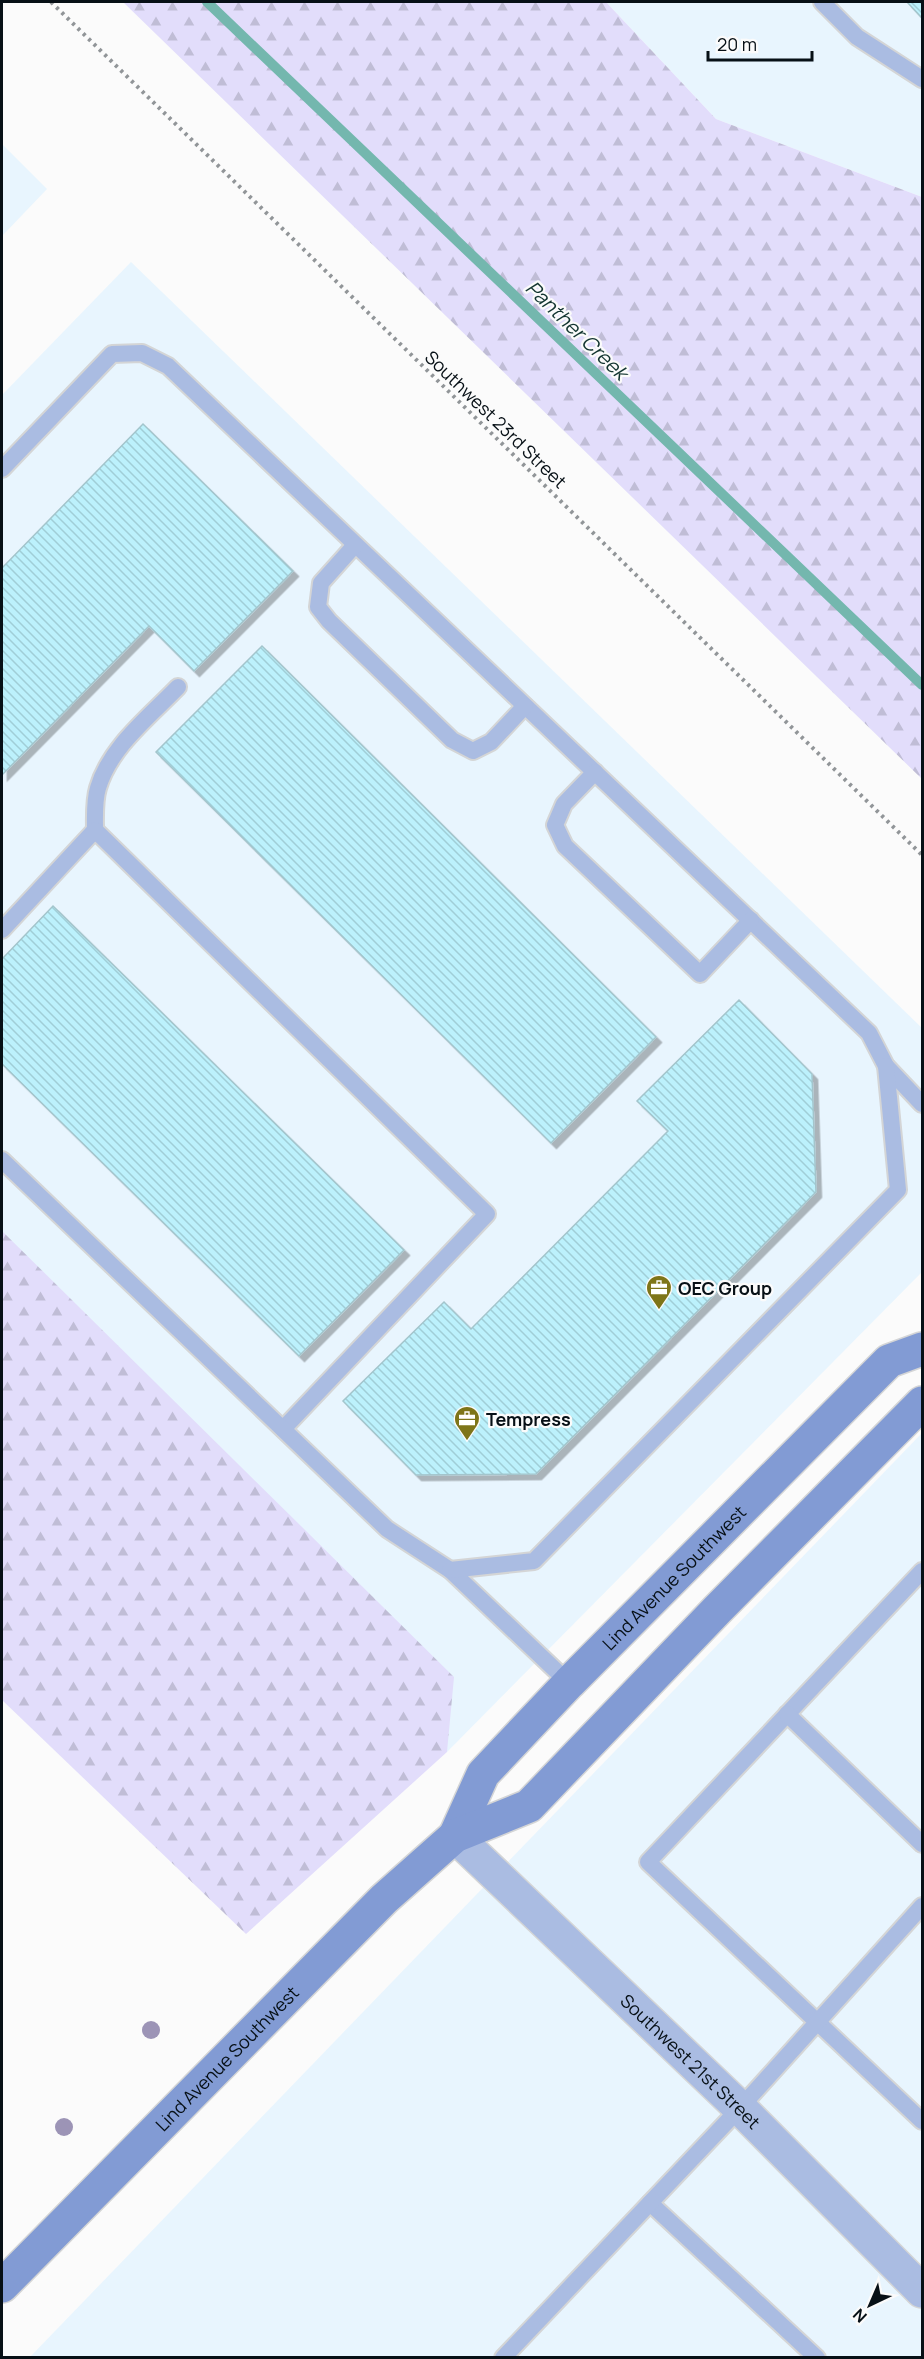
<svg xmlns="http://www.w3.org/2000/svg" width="924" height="2359" font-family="Manrope,sans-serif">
<defs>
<pattern id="forest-firs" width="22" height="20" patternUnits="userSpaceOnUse" patternTransform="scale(1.5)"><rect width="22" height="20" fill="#e2ddfb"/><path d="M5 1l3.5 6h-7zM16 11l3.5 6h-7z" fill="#c0bdd6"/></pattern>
<pattern id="building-back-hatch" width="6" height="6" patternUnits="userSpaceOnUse" patternTransform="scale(1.5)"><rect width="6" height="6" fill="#bcf1fc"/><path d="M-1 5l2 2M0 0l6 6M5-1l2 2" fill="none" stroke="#a0ced7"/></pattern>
<filter id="shadow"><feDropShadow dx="5.5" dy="5.5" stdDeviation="0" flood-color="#0004"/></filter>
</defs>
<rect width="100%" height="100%" fill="#fbfbfb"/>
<!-- built -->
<g fill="#e8f5fe">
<polygon points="606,2 922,2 922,197 716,119"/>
<polygon points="2,144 47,189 2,236"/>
<polygon points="131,262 922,1028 922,1272 447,1752 2,1321 2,395"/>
<polygon points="922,1433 922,2357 30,2357"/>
</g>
<!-- forest -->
<g fill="url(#forest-firs)">
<polygon points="123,2 606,2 716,119 922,197 922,779"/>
<polygon points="2,1231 454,1677 447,1752 246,1934 2,1700"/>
</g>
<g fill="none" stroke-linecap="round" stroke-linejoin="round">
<!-- stream -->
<polyline stroke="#74b7ae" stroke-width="10" points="207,2 922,685"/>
</g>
<!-- building -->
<g fill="url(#building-back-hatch)" stroke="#a3c5cc" stroke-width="1.5" filter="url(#shadow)">
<polygon points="907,2 922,2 922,18"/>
<polygon points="143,424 293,571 194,671 149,626 2,775 2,568"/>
<polygon points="262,646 656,1037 551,1143 156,752"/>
<polygon points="53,906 404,1250 299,1356 2,1064 2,959"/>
<polygon points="739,1000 812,1074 816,1192 536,1474 416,1475 343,1401 444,1302 471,1329 668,1131 637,1101"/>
</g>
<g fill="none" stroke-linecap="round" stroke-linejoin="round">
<defs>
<g id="lane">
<polyline points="822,2 857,37 922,79"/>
<polyline points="2,469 112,354 142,353 168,366 869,1033 886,1066 922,1104"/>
<polyline points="355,545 321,583 318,607 329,621 452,740 473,751 491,742 525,706"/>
<polyline points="595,772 564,804 555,825 565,846 700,974 751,920"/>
<path d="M95,830C95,817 94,801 98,788C110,747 149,717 178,687"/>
<polyline points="2,930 95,830 487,1214 283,1429"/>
<polyline points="2,1160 387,1529 450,1570 569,1683"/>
<polyline points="450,1570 534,1561 898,1190 886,1066"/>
<polyline points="922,1571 648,1862 922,2121"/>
<polyline points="787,1714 922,1844"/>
<polyline points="650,2203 817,2358"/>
<polyline points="503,2358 740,2108 922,1906"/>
</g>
<g id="street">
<path id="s1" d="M455,1836L740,2108L922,2291"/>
</g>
<g id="secondary">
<path id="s2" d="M455,1836L483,1774L569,1683L889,1361L922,1349"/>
<path id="s3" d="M2,2286L384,1899L455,1836L529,1806L717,1610L922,1403"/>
</g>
</defs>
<!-- lane casing -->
<use href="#lane" stroke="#d4d5d6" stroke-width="20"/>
<!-- street casing -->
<use href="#street" stroke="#d4d5d6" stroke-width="36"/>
<!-- secondary casing -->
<use href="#secondary" stroke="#d4d5d6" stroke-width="36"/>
<!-- path -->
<polyline stroke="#919598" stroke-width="4" stroke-dasharray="3 4.5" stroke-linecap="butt" points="51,2 922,855"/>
<!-- lane -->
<use href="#lane" stroke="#aabce2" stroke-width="16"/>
<!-- street -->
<use href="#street" stroke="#aabce2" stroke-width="33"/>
<!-- secondary -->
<use href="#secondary" stroke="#829bd4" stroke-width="33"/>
</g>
<!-- trees -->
<g fill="#9c94b6">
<circle cx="151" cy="2030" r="9"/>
<circle cx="64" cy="2127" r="9"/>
</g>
<!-- icons -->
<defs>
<symbol id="office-pin" viewBox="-11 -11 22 30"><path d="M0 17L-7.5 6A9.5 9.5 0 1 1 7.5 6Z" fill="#7e7519" stroke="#fbfbfb"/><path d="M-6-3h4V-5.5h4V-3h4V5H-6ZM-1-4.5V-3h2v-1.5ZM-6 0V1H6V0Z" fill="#fff"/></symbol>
</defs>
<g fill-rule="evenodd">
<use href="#office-pin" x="644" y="1273" width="30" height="40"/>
<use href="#office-pin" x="452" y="1404" width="30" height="40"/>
</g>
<g text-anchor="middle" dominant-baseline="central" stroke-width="4.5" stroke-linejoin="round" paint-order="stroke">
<!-- street labels -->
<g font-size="18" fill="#071016" stroke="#fbfbfb">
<text transform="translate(496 419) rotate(44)">Southwest 23rd Street</text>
<text stroke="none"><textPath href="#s2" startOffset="342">Lind Avenue Southwest</textPath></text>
<text stroke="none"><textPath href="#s3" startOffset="320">Lind Avenue Southwest</textPath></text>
<text stroke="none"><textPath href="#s1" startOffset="326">Southwest 21st Street</textPath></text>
</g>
<!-- poi labels -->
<g font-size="18" font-weight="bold" fill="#071016" stroke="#fbfbfb" text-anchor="start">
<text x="678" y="1288">OEC Group</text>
<text x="486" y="1419">Tempress</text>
</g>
<!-- water labels -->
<g font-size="20" font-style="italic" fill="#133531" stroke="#fbfbfb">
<text transform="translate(577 330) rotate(44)">Panther Creek</text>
</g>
</g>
<!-- border -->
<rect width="924" height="2359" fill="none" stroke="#071016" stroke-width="6"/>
<!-- north arrow -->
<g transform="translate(870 2305) rotate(224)" stroke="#fbfbfb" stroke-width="4.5" paint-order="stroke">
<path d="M0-4.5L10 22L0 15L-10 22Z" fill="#071016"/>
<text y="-9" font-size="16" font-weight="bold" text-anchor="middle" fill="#071016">N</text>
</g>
<!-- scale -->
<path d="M708 51v9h104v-9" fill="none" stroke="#071016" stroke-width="3"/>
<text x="717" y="51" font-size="18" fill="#071016" stroke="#fbfbfb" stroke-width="4.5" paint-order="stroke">20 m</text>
</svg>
